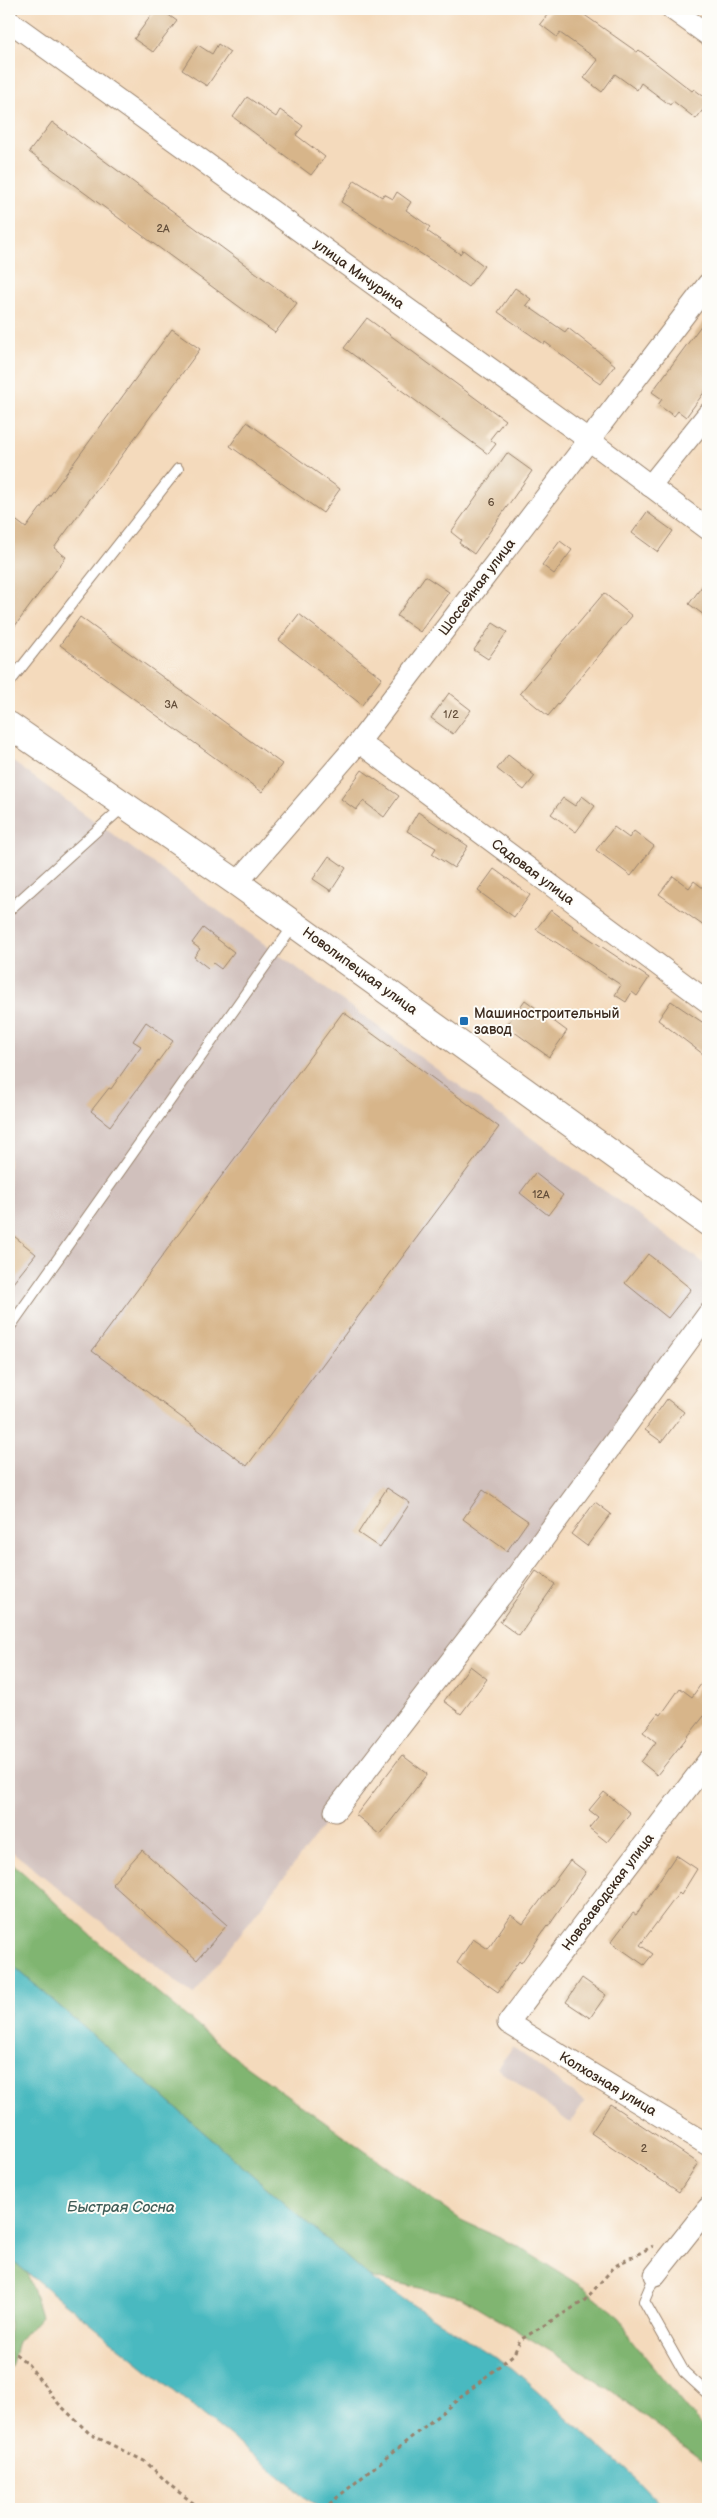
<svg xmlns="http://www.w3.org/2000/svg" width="717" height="2518" font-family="'Balsamiq Sans',sans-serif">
<rect width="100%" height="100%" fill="#fdfcf7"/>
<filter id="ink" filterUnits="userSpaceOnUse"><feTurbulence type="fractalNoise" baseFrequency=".02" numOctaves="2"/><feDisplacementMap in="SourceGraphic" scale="10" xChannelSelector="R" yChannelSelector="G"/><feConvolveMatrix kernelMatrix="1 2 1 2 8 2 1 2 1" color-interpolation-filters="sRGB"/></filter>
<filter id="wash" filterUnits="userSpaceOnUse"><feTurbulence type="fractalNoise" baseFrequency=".0096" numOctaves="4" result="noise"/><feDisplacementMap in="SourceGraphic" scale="20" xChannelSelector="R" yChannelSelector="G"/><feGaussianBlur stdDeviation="1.12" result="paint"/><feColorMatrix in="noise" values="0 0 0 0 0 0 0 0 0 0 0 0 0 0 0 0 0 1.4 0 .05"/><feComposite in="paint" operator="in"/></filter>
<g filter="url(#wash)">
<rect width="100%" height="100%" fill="#f4dabc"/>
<!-- industrial -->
<g fill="#d0c0bc">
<polygon points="9,759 708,1266 708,1313 335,1811 193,1995 9,1849"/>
<polygon points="513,2047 585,2102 570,2123 497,2068"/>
</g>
<!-- forest -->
<g fill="#80b571" stroke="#5e7048">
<polygon points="9,1860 107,1950 238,2060 461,2220 519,2247 584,2288 620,2317 630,2338 708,2434 708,2464 613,2392 557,2355 461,2297 369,2277 9,1962"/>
<polygon points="9,2258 27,2272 41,2316 18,2342 11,2367 9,2369"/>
</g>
<!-- water -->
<polygon fill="#4ab9c0" stroke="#42726f" points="9,1962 369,2277 512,2368 639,2482 665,2509 320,2509 9,2258"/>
<g id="blocks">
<!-- building -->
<g fill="#d7b58a">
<polygon points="156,9 160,9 177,21 153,52 134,39"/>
<polygon points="552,9 576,9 637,52 639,50 692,91 694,89 708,100 708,103 696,119 673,101 670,105 641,83 637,90 615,74 602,92 584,78 598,60 560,33 557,37 540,24"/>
<polygon points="218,44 230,52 207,86 182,70 198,45 212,54"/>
<polygon points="247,97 276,117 280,110 303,126 296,135 325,157 311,175 233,117"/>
<polygon points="52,122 297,303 275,333 29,152"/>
<polygon points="355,180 382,197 384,194 393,199 397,192 411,202 406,210 430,227 427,231 460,254 463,250 484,266 468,287 443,268 341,202"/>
<polygon points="515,288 531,299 526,305 565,332 568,328 615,365 601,384 545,342 544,344 498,312"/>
<polygon points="708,316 708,387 686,417 678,411 674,416 658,405 662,399 652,392"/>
<polygon points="367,318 505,420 490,439 496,444 488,454 344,348"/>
<polygon points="172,329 200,349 54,548 66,557 9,634 9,515 26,528"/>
<polygon points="247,422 340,489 323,513 230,446"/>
<polygon points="507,453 532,471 474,554 459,543 461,540 451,532"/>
<polygon points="647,512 673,531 658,552 632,533"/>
<polygon points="560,541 572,550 554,574 542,565"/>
<polygon points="425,576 449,592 420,632 397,616"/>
<polygon points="708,578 708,618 689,604"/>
<polygon points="604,593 632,616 548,716 520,693"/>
<polygon points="299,614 382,678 362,705 279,640"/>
<polygon points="80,617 282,764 262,792 60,645"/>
<polygon points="493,623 507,632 488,659 474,650"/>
<polygon points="449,693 471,710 453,734 431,718"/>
<polygon points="508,755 535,776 524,790 497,769"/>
<polygon points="362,770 399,796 384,817 363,801 356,810 341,799"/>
<polygon points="582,796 595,806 576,832 551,814 563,798 575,806"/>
<polygon points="418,812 468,846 454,868 432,854 436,848 407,831"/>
<polygon points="614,827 629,838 634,831 654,846 631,876 596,850"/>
<polygon points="329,856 346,868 331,891 313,879"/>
<polygon points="494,869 530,895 514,917 478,891"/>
<polygon points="673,876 689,888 694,881 708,892 708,929 659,894"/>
<polygon points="551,910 573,926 572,927 649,978 637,996 632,992 626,1002 615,995 621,985 536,929"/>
<polygon points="203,928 234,952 221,969 213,963 208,968 194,957 200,949 192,943"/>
<polygon points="525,1000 567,1031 549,1057 506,1026"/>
<polygon points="671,1001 708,1026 708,1046 703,1054 658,1020"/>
<polygon points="343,1012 499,1127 247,1466 92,1351"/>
<polygon points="146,1022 173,1041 110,1126 91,1111 109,1088 111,1089 141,1046 133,1041"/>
<polygon points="535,1173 563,1195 548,1215 520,1193"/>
<polygon points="9,1232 36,1254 9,1288"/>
<polygon points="648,1254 691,1289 668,1318 625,1283"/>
<polygon points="667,1399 684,1412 662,1442 645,1430"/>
<polygon points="387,1488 410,1503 380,1548 358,1533"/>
<polygon points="483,1490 528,1521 507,1551 463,1519"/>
<polygon points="595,1502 611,1514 587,1546 571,1534"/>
<polygon points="536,1571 555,1584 519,1636 500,1622"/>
<polygon points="470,1666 487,1679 461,1714 444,1701"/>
<polygon points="708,1674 708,1711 657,1775 641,1762 656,1742 643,1732 658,1713 661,1715 680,1688 692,1697"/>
<polygon points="402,1755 427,1774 380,1835 356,1815"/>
<polygon points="604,1792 630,1813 607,1842 589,1828 598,1817 589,1810"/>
<polygon points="142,1850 227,1925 197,1960 112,1884"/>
<polygon points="676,1855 697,1869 681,1895 679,1893 640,1945 653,1954 644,1965 611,1942 633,1913 636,1915"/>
<polygon points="570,1860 586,1872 548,1927 547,1926 521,1963 519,1961 498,1992 457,1963 473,1939 488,1949 511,1915 523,1924"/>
<polygon points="582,1978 606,1995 590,2018 566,2002"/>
<polygon points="610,2104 698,2163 679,2192 591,2133"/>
</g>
</g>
</g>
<g filter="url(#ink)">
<use href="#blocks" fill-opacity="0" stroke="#98826d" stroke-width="1"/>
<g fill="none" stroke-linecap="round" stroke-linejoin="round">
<defs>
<g id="service">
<polyline points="9,683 178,469"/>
<polyline points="9,910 124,806"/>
<polyline points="9,1328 294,925"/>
<polyline points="655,2275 644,2301 684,2372 708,2394"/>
</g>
<g id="minor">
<polyline points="672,9 708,35"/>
<polyline points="9,21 589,440 708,529"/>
<polyline points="650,486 708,414"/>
<polyline points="359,742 708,1002"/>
<polyline points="237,883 359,742 708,284"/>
<polyline points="708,1761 508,2023 708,2145"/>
<polyline points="335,1811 517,1575 708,1314"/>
<polyline points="655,2275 708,2208"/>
</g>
<polyline id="tertiary" points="9,725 237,883 708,1223"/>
</defs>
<!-- service casing -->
<use href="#service" stroke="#98826d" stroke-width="12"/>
<!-- minor casing -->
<use href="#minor" stroke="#98826d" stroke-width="23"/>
<!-- tertiary casing -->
<use href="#tertiary" stroke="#98826d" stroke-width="28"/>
<!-- path -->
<g stroke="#98826d" stroke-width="3" stroke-dasharray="4 4" stroke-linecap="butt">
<polyline points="9,2349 27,2363 58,2403 90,2434 146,2462 171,2486 201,2509"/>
<polyline points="323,2509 514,2354 520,2340 584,2301 615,2266 653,2246"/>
</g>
<!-- service -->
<use href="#service" stroke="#fff" stroke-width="10"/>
<!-- minor -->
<use href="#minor" stroke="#fff" stroke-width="21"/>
<!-- tertiary -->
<use href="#tertiary" stroke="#fff" stroke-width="26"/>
</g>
</g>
<!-- markers -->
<rect fill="#1f6fb2" stroke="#fdfcf7" stroke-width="2" x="459" y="1016" width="10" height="10" rx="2.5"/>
<g text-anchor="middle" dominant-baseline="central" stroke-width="4" stroke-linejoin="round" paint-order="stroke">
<!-- number labels -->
<g font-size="11" fill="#624d39">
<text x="163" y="228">2А</text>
<text x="491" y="502">6</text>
<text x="171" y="704">3А</text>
<text x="451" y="714">1/2</text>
<text x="541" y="1194">12А</text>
<text x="644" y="2148">2</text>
</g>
<!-- street labels -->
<g font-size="14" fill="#3b2a1e" stroke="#fdfcf7">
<text transform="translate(359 274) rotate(36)">улица Мичурина</text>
<text transform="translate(477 587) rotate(-53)">Шоссейная улица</text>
<text transform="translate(533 872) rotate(37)">Садовая улица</text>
<text transform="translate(360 971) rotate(36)">Новолипецкая улица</text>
<text transform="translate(608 1892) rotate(-53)">Новозаводская улица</text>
<text transform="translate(608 2084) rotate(31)">Колхозная улица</text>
</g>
<!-- poi labels -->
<g font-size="14" fill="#3b2a1e" stroke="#fdfcf7" text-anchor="start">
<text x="474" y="1013">Машиностроительный<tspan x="474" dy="16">завод</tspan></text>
</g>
<!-- water labels -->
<g font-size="15" font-style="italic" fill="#405c57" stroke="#fdfcf7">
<text x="121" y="2207">Быстрая Сосна</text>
</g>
</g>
<!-- margin -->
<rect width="717" height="2518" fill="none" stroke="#fdfcf7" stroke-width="30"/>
</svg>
